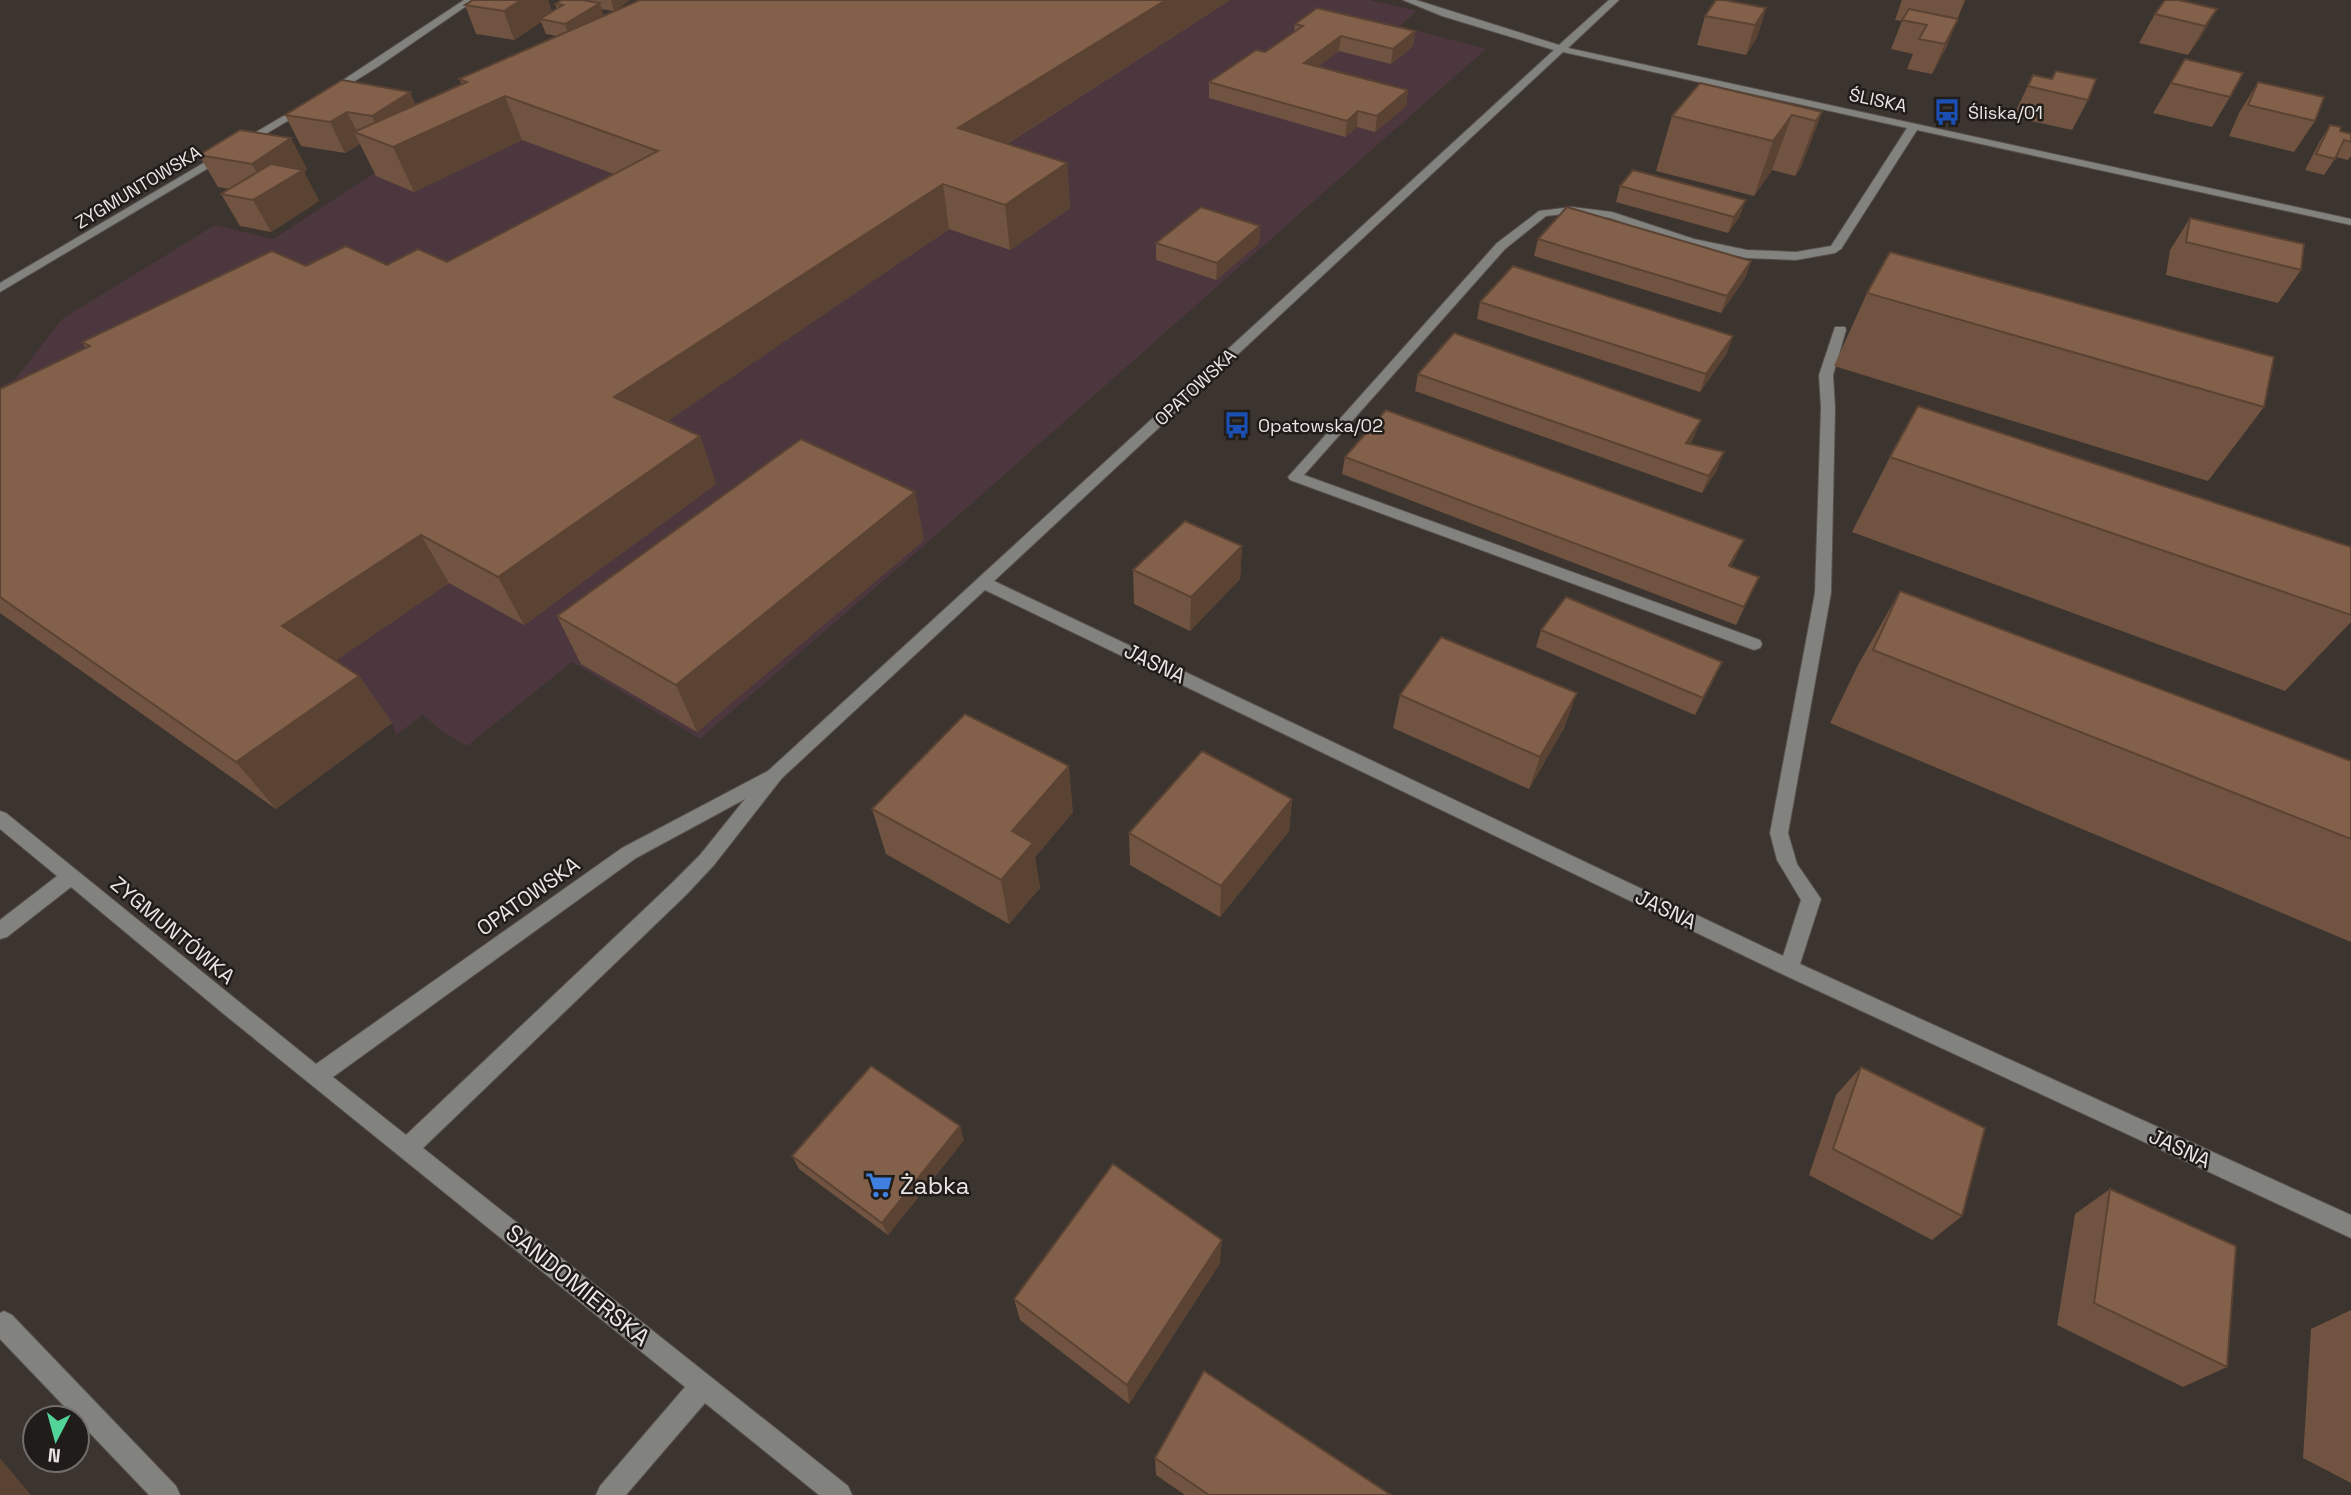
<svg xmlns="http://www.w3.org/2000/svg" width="2351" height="1495" font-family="'Space Grotesk',sans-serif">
<rect width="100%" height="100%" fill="#3c342f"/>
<!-- industrial -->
<polygon fill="#4b373d" points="640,0 1370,0 1417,11 1400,26 1486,49 935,536 700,739 572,662 467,746 443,732 423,715 396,735 392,723 276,809 0,613 0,387 15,379 62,319 215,225 273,239"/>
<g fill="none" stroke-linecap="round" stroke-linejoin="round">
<defs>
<g id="minor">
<polygon points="464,0 475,0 379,66 334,94 325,92"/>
<path d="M1403,0H1416L1559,45L1609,0H1619L1568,48L2351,219V225L1917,130L1841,249L1835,253L1796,260L1747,258L1687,245L1610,218L1572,213L1546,216L1505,249L1304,475L1760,640L1762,644L1760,648L1754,650L1290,480L1288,477L1497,243L1539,211L1572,207L1612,212L1694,239L1747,250L1796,252L1831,246L1907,128L1563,52L994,581L1783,956L1801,900L1777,860L1770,833L1815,593L1821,408L1819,375L1835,327H1845L1846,330L1833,375L1835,408L1831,593L1788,833L1797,864L1821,899L1800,964L2351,1215V1238L1782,974L985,590L782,778L714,865L686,895L423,1148L848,1486L852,1495H819L705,1403L626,1495H596L600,1486L685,1387L225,1015L71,887L7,937L0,939V920L57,876L0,829V811L6,813L316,1064L622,848L768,771L1554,50L1442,16ZM745,799L700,855L672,883L406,1135L333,1077L636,858Z"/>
<polygon points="302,105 311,107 0,292 0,283"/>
<polygon points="4,1311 12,1315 176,1486 180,1495 149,1495 0,1339 0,1313"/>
</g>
</defs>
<!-- minor casing -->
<use href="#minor" stroke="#58504c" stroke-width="2"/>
<!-- minor -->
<use href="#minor" fill="#82827e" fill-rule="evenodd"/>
</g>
<!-- wall -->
<g fill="#705340">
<polygon points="473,0 548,0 552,12 557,9 555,4 562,0 630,0 614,11 601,9 604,16 1230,0 1007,144 1067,163 1070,208 1010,250 949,229 667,421 700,436 716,484 524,625 449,583 335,661 359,676 392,723 276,809 0,613 0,389 86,348 82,342 306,266 387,265 447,262 614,174 522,140 414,192 376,176 360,144 345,153 301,146 285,115 410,92 415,105 462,84 459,79 557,36 546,34 541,22 514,40 476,34 465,5"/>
<polygon points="1902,0 1965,0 1946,48 1932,74 1907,69 1913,54 1891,49 1902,21 1895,20"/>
<polygon points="1766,8 1757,37 1746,55 1697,45 1705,16"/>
<polygon points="2217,9 2200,38 2188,55 2139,43 2155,14"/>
<polygon points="1295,24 1415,31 1413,46 1391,64 1339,51 1319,66 1408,90 1406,106 1375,132 1357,127 1345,137 1209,98 1209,82 1265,52 1294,32"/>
<polygon points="2185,59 2230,97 2212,127 2153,113"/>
<polygon points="2033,75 2088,100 2072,130 2013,117"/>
<polygon points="2258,82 2315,121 2294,152 2229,136 2239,113"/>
<polygon points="1822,112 1801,167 1795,176 1772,170 1754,196 1656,171 1672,116"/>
<polygon points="2330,125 2340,131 2351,134 2351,156 2348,160 2336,157 2324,175 2305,170 2320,141"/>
<polygon points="199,155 307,169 304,172 319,201 271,232 240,226 221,194 229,189 218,187"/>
<polygon points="1620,186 1740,216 1728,233 1616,202"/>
<polygon points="2190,218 2301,270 2278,303 2166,275 2170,250"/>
<polygon points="1260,226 1259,243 1216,280 1156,260 1156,243"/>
<polygon points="1538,239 1751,261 1745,278 1721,313 1534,256"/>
<polygon points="1867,293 2264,407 2208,481 1834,366"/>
<polygon points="1480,302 1727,353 1700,392 1477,319"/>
<polygon points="1418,374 1694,437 1690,444 1717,470 1702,493 1415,391"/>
<polygon points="1345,457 1736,557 1731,566 1751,594 1736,625 1342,474"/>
<polygon points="1890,457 2351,547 2351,622 2285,691 1852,532"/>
<polygon points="924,540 697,732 581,664 557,616"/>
<polygon points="1242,546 1240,579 1190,631 1134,604 1133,570"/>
<polygon points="1900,591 2351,761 2351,942 1830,723 1858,665"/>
<polygon points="1541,630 1714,679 1695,715 1536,647"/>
<polygon points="1400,695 1565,726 1529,789 1393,728"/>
<polygon points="1292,799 1289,831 1220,917 1130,865 1129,833"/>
<polygon points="872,809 1073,812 1035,857 1040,888 1009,924 886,854"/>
<polygon points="1861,1067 1962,1216 1932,1240 1809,1175 1836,1095"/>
<polygon points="964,1140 888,1235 799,1169 792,1156"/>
<polygon points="2110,1189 2227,1367 2183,1387 2057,1325 2075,1214"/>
<polygon points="1220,1263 1129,1404 1020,1320 1014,1299"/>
<polygon points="2351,1310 2351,1483 2303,1458 2311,1329"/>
<polygon points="1155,1458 1391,1495 1185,1495 1156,1475"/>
</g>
<!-- shaded-wall -->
<g fill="#5b4334">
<polygon points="521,0 548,0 553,15 540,19 541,22 514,40 504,11"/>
<polygon points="611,0 630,0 614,11"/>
<polygon points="1166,0 1230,0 963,172 958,128"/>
<polygon points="600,3 604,18 570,39 565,24"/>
<polygon points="1766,8 1757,37 1746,55 1755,25"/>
<polygon points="2217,9 2200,38 2188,55 2205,26"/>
<polygon points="1958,19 1946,48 1932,74 1945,44"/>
<polygon points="1415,31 1413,46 1391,64 1393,49"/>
<polygon points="1341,36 1339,51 1303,78 1304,63"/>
<polygon points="1408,90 1406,106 1375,132 1377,116"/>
<polygon points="410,92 423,122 385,144 372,116"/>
<polygon points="505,96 522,140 414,192 393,147"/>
<polygon points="1358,111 1357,127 1345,137 1347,121"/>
<polygon points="347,112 358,133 354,132 360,144 345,153 330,122"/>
<polygon points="1822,112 1801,167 1795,176 1816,121"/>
<polygon points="1792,115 1772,170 1754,196 1773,141"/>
<polygon points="291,138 307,169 304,172 319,201 271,232 253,200 267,191 252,164"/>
<polygon points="1067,163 1070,208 1010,250 1005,205"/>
<polygon points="943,184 949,229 633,445 614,397"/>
<polygon points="1746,200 1740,216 1728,233 1734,217"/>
<polygon points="1260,226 1259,243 1216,280 1217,263"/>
<polygon points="1751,261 1745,278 1721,313 1727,296"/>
<polygon points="1733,336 1727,353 1700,392 1706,374"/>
<polygon points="1701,420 1694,437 1680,461 1686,443"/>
<polygon points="700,436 716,484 524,625 498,577"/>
<polygon points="1724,452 1717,470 1702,493 1709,476"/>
<polygon points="915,492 924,540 697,732 676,685"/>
<polygon points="421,535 449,583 316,674 282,626"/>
<polygon points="1744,540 1736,557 1722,583 1729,566"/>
<polygon points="1242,546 1240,579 1190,631 1191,597"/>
<polygon points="1722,662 1714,679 1695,715 1703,698"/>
<polygon points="359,676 392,723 276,809 236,762"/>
<polygon points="1577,693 1565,726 1529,789 1540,757"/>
<polygon points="1069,766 1073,812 1035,857 1040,888 1009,924 1001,880 1012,831"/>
<polygon points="1292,799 1289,831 1220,917 1221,886"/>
<polygon points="960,1126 964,1140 888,1235 882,1223"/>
<polygon points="1222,1240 1220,1263 1129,1404 1127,1385"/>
<polygon points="0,1458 31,1495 0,1495"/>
</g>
<!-- building -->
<g fill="#82604a" stroke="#5b4334" stroke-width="2">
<polygon points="473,0 521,0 504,11 465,5"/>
<polygon points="562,0 582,0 600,3 565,24 540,19 563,5 555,4"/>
<polygon points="640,0 1166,0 958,128 1067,163 1005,205 943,184 614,397 700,436 498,577 421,535 282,626 359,676 236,762 0,597 0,389 90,346 82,342 272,251 306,266 346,246 387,265 418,249 447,262 658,151 505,96 393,147 354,132 467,82 459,79"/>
<polygon points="1716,0 1724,0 1766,8 1755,25 1705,16"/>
<polygon points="2165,0 2179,0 2217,9 2205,26 2155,14"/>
<polygon points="1317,8 1415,31 1393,49 1341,36 1304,63 1408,90 1377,116 1358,111 1347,121 1209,82 1256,50 1265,52 1303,26 1295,24"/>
<polygon points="1909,9 1958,19 1945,44 1919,39 1927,25 1902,20"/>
<polygon points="2185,59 2243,73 2230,97 2171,83"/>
<polygon points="2056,71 2096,79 2088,100 2028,86 2033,75 2052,79"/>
<polygon points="342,80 410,92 372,116 347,112 330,122 285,115"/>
<polygon points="2258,82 2324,97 2315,121 2248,105"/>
<polygon points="1700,83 1822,112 1816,121 1792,115 1773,141 1672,116"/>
<polygon points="2330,125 2341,127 2340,131 2351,134 2351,142 2344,140 2335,159 2316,154"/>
<polygon points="240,130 291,138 252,164 199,155"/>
<polygon points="271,164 303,170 253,200 221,194"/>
<polygon points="1633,170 1746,200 1734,217 1620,186"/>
<polygon points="1201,207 1260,226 1217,263 1156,243"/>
<polygon points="1567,207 1751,261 1727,296 1538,239"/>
<polygon points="2190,218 2304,244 2301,270 2186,242"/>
<polygon points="1890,252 2274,357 2264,407 1867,293"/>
<polygon points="1513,266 1733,336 1706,374 1480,302"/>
<polygon points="1454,333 1701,420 1686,443 1724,452 1709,476 1418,374"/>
<polygon points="1918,406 2351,547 2351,615 1890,457"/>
<polygon points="1386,410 1744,540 1729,566 1759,577 1744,607 1345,457"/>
<polygon points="801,439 915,492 676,685 557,616"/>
<polygon points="1185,521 1242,546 1191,597 1133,570"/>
<polygon points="1900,591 2351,761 2351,839 1873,650"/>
<polygon points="1566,597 1722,662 1703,698 1541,630"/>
<polygon points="1441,637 1577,693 1540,757 1400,695"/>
<polygon points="965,714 1069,766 1012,831 1033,843 1001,880 872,809"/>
<polygon points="1202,751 1292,799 1221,886 1129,833"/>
<polygon points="871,1066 960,1126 882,1223 792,1156"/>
<polygon points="1861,1067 1985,1128 1962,1216 1833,1149"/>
<polygon points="1113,1164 1222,1240 1127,1385 1014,1299"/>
<polygon points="2110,1189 2236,1246 2227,1367 2094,1303"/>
<polygon points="1204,1371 1391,1495 1209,1495 1155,1458"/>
</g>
<!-- icons -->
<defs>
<symbol id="bus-bare" viewBox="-9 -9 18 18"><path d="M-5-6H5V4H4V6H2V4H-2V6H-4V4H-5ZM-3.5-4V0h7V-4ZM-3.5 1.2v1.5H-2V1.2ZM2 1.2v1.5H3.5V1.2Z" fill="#1a4fb4" stroke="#201c1a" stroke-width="2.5" paint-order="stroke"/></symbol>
<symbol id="supermarket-bare" viewBox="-9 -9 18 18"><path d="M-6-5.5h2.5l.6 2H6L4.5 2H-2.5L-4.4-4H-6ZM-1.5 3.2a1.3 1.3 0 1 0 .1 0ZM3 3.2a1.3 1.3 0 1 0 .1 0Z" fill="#3f7fe0" stroke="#201c1a" stroke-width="2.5" paint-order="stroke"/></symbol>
</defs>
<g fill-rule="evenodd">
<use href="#bus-bare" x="1928" y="93" width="38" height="38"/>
<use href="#bus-bare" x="1218" y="406" width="38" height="38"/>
<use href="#supermarket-bare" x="860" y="1166" width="38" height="38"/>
</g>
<g text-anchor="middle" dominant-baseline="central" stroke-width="5" stroke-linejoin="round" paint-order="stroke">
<!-- far-street labels -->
<g font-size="18" fill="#ebe6e3" stroke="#201c1a">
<text transform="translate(1878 100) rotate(12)">ŚLISKA</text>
<text transform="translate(138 187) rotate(-31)">ZYGMUNTOWSKA</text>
<text transform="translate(1195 387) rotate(-43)">OPATOWSKA</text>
</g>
<!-- far-poi labels -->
<g font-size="18" fill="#ebe6e3" stroke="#201c1a" text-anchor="start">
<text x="1968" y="112">Śliska/01</text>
<text x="1258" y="425">Opatowska/02</text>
</g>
<!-- street labels -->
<g font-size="21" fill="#ebe6e3" stroke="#201c1a">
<text transform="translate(1155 663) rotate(26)">JASNA</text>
<text transform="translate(528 896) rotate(-35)">OPATOWSKA</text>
<text transform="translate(1666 909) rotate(26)">JASNA</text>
<text transform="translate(173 930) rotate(40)">ZYGMUNTÓWKA</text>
<text transform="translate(2180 1148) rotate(25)">JASNA</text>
</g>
<!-- near-poi labels -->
<g font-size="24" fill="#ebe6e3" stroke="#201c1a" text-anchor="start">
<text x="900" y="1185">Żabka</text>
</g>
<!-- near-street labels -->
<g font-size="24" fill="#ebe6e3" stroke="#201c1a">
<text transform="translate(578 1285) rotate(39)">SANDOMIERSKA</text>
</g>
</g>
<!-- north arrow -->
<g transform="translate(56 1439) rotate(186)"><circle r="33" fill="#201c1a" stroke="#716d6a" stroke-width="2"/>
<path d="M0-5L12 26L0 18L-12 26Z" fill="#52d397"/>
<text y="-10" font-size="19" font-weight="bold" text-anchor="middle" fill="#ebe6e3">N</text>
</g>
</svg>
